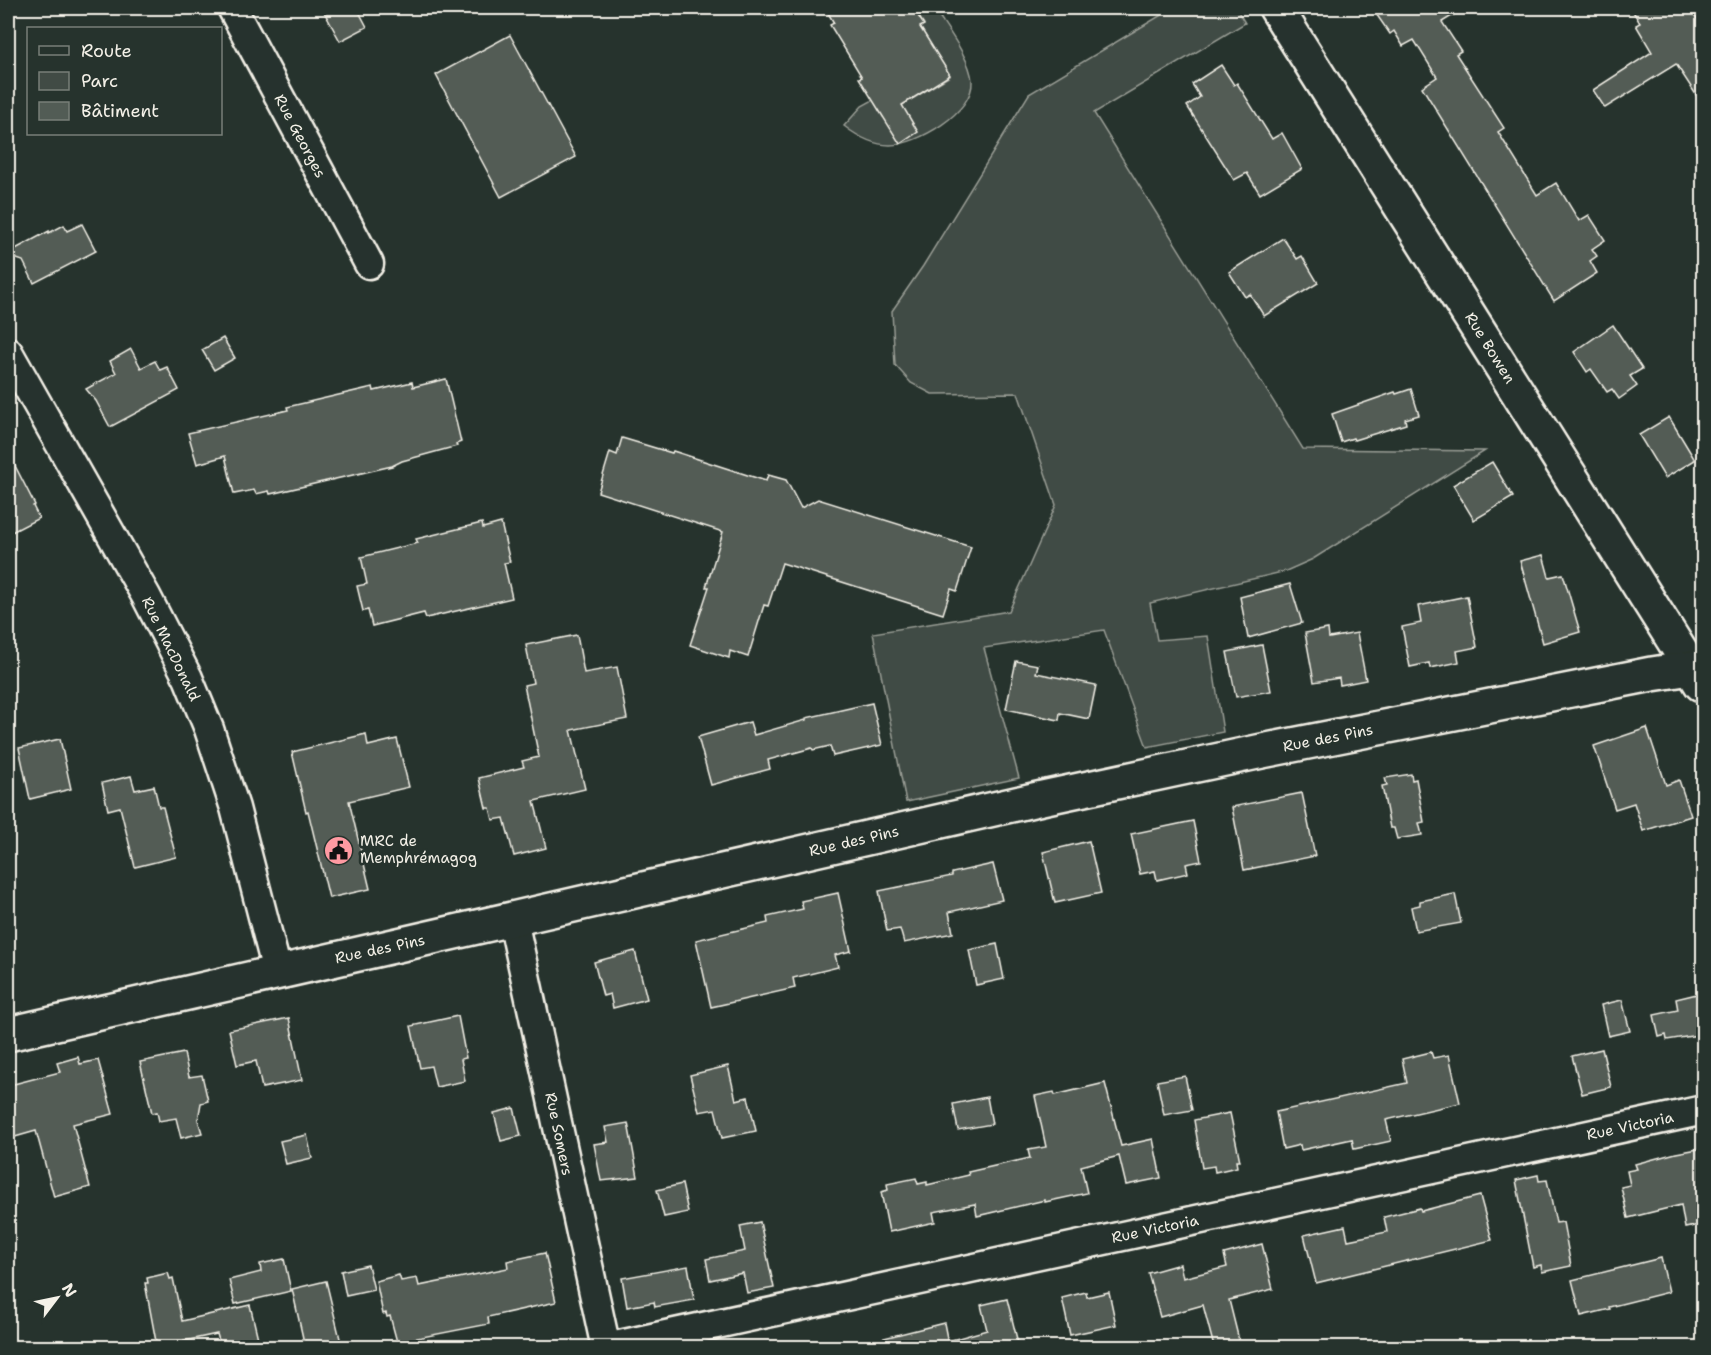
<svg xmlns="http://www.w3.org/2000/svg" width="1711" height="1355" font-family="'Shantell Sans',sans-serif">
<rect width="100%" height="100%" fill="#26332d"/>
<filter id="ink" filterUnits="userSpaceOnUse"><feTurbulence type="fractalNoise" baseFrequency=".0167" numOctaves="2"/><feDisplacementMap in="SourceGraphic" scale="12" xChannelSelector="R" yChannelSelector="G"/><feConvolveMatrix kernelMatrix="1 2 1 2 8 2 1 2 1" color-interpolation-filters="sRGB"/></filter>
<g filter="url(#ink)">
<!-- green -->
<g fill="#414b45" stroke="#9a9e96" stroke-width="1.5">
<path d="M908,8H934C946,28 970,57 972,81C974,112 917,145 890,145C873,145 857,136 844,126L862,106L873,100L883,117L950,76L920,27L924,24L915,11L911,13Z"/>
<polygon points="1173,8 1236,8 1245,23 1094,113 1303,449 1485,451 1313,559 1286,571 1150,603 1157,640 1208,636 1223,732 1147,747 1104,630 984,648 1019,778 906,802 873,633 1009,611 1056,505 1018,393 932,394 911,383 895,365 892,311 923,266 1029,94"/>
</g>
<!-- building -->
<g fill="#525c55" stroke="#f4f1e8" stroke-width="1.5">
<polygon points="322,8 357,8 367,27 340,41"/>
<polygon points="825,8 913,8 924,25 920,27 950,75 902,105 918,132 900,144 859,78 862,77 830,25 834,23"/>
<polygon points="1372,8 1465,8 1442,22 1461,51 1456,54 1504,128 1498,132 1537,195 1556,183 1579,221 1589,215 1605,240 1592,249 1597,256 1590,261 1597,273 1554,301 1422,87 1437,77 1414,40 1403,46 1394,31 1390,34"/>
<polygon points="1631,8 1690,8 1704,29 1704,107 1676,64 1605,108 1593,90 1652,52 1636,25 1640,23"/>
<polygon points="510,35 576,157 501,197 436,75"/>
<polygon points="1221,65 1234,85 1237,83 1272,139 1282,133 1302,169 1260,194 1247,173 1234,180 1187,106 1200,97 1192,84"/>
<polygon points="82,224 96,251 34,283 23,261 8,256 8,253 49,231 49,233 64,225 67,231"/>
<polygon points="1283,238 1297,259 1302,256 1318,283 1264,316 1250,294 1245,297 1229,272"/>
<polygon points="1613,325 1642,369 1630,376 1637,386 1619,399 1612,389 1607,392 1591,369 1587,372 1574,352"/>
<polygon points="223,338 235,358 214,370 202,350"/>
<polygon points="131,349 141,368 155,361 160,370 167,367 179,390 110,427 96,401 86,389 116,373 110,361"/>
<polygon points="446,379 461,442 456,444 457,446 402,461 392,466 270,494 269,491 256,494 254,490 234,494 225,456 197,464 188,433 288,410 287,407 373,387 374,391 412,382 413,387"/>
<polygon points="1411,389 1419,415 1405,419 1406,424 1354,440 1353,438 1341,442 1332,414 1395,392 1396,394"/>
<polygon points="1669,417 1695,460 1665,478 1639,435"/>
<polygon points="622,438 672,453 673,451 766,481 768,475 786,480 801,508 818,499 971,547 957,591 951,589 943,614 782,563 768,606 764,605 748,657 730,651 729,658 690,645 709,587 706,587 723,532 598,492 610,452 617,455"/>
<polygon points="8,452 35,505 33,506 39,518 8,534"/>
<polygon points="1492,462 1513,497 1474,520 1453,485"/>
<polygon points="482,523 483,528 501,523 510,562 504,563 512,598 426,618 424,613 372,626 368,610 363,611 357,586 367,584 361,557 418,543 416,539"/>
<polygon points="1543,555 1549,577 1563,574 1580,632 1543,643 1520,561"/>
<polygon points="1290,584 1302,623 1248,638 1240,597"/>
<polygon points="1467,596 1477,647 1457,651 1459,662 1430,668 1429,663 1410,667 1402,627 1421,623 1418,606"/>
<polygon points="1328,629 1329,638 1357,633 1366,680 1340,685 1339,678 1314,682 1305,633"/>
<polygon points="577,635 584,673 617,667 627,719 571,730 585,789 534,801 546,848 514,856 504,818 493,820 490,808 486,808 479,778 524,767 522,761 539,757 524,685 533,683 526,645"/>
<polygon points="1262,645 1271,691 1236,697 1227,652"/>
<polygon points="1016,661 1038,665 1036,673 1096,685 1089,719 1060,713 1059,720 1006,709"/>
<polygon points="872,703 882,745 833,756 830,746 813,750 812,748 768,760 770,769 711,785 698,737 750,722 754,735 806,720 806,718"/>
<polygon points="1647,728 1666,785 1679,780 1691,816 1643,831 1634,803 1615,809 1594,746"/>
<polygon points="366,734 368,746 397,739 409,787 349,801 370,889 329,898 308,811 306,812 292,752"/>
<polygon points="60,739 71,789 30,799 19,748"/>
<polygon points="1411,774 1412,780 1416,779 1424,822 1419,823 1422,835 1397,839 1394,828 1390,828 1382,786 1387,785 1385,778"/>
<polygon points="131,776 135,790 154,786 159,807 163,807 176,857 135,867 120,807 108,810 102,783"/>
<polygon points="1302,793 1315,856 1244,870 1232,807"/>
<polygon points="1193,821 1201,861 1186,864 1188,873 1157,880 1155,871 1140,874 1131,834"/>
<polygon points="1089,841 1101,893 1055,903 1043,852"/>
<polygon points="993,864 1002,900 949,912 953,933 904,943 900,929 887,931 879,891 952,876 952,873"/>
<polygon points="838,893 851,951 835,955 838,967 793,978 795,988 711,1007 696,940 768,923 767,917 803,909 801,901"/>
<polygon points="1455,894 1461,923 1416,931 1411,907 1420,905 1420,901"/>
<polygon points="997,944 1004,979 976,985 969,950"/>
<polygon points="635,951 647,999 613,1008 610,994 603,996 594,962"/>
<polygon points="1701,993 1704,1004 1704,1034 1667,1040 1666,1035 1659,1037 1654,1015 1678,1010 1676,999"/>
<polygon points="1622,1000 1630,1031 1608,1036 1601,1005"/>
<polygon points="458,1016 466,1058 461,1059 465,1081 436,1087 431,1066 420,1068 411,1026"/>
<polygon points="289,1018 302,1080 262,1088 256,1061 237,1065 229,1030"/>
<polygon points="1602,1049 1611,1087 1582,1094 1572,1056"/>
<polygon points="1431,1052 1433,1058 1449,1055 1460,1103 1386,1120 1391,1141 1354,1149 1352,1139 1301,1150 1300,1145 1283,1149 1276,1112 1407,1083 1402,1059"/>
<polygon points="184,1053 189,1077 202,1075 208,1101 201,1103 198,1120 202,1133 181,1138 176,1118 159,1121 157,1112 152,1113 140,1062"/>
<polygon points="78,1057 80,1064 98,1060 113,1114 73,1124 90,1187 54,1197 36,1131 8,1139 8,1088 11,1087 10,1085 60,1072 57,1063"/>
<polygon points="728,1066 736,1100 748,1097 756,1131 722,1138 715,1109 699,1112 690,1075"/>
<polygon points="1185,1076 1192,1110 1164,1115 1157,1081"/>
<polygon points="1105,1083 1121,1146 1153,1139 1161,1178 1126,1185 1119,1156 1081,1166 1087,1193 1045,1202 1045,1200 977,1216 975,1204 933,1212 935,1222 889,1232 881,1192 888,1190 887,1184 916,1178 918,1184 927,1182 927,1185 969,1175 968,1172 1030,1158 1028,1150 1046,1147 1035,1096 1054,1092 1055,1095"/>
<polygon points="987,1097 992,1124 958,1130 953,1104"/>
<polygon points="514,1108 521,1136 501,1141 494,1113"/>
<polygon points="1230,1113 1240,1161 1236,1161 1237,1167 1215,1172 1214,1166 1202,1168 1194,1120"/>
<polygon points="628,1123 638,1177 601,1181 594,1144 608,1142 605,1127"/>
<polygon points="307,1135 312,1158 286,1164 280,1141"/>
<polygon points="1704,1148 1704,1224 1685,1228 1681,1205 1628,1218 1621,1187 1630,1185 1627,1171 1637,1169 1635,1164 1676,1153"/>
<polygon points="1538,1175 1539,1181 1547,1180 1556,1223 1563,1222 1571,1266 1542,1272 1541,1265 1533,1267 1516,1180"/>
<polygon points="682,1184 688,1212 664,1217 657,1190"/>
<polygon points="1480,1196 1492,1240 1316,1283 1304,1235 1345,1226 1348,1240 1387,1232 1384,1217 1420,1208 1421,1211"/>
<polygon points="760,1222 774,1288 747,1293 743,1273 710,1280 706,1259 745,1251 740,1226"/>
<polygon points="1262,1244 1273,1289 1229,1300 1240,1344 1224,1347 1214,1347 1203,1305 1160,1317 1148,1273 1180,1264 1183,1278 1227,1267 1224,1254"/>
<polygon points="545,1253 556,1302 488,1317 489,1324 397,1342 390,1316 387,1317 386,1313 383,1314 376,1281 399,1275 401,1281 417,1278 419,1286 508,1268 507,1261"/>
<polygon points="1661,1258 1669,1292 1609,1307 1610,1309 1581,1316 1572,1280"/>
<polygon points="284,1259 291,1291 235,1304 229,1280 261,1272 260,1264"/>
<polygon points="368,1265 374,1290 346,1296 341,1271"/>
<polygon points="688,1266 694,1300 655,1307 654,1302 627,1307 622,1278"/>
<polygon points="168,1273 170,1279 173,1278 182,1321 250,1305 260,1347 221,1347 217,1334 157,1347 145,1283 148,1283 147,1278"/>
<polygon points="326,1281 342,1347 305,1347 292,1289"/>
<polygon points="1086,1292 1087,1297 1109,1292 1116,1325 1070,1335 1062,1298"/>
<polygon points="1007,1299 1019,1347 877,1347 876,1340 944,1323 948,1343 948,1341 987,1330 981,1305"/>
</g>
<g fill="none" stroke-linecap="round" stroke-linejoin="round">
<defs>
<g id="minor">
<polyline points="232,8 369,264"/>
<polyline points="8,352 146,596 188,678 209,729 235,808 277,971"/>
<polyline points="513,920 606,1348"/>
<polyline points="606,1348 1704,1110"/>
</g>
<g id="tertiary">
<polyline points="1276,8 1701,684"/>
<polyline points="8,1034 1042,798 1262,751 1652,674 1704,666"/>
</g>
</defs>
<!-- minor casing -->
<use href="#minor" stroke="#f4f1e8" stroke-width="33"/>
<!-- tertiary casing -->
<use href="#tertiary" stroke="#f4f1e8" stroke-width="38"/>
<!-- minor -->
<use href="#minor" stroke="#26332d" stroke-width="28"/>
<!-- tertiary -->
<use href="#tertiary" stroke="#26332d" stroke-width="33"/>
</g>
</g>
<!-- icons -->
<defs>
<symbol id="civic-disc" viewBox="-11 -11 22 22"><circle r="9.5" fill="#ff9aa2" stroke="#26332d"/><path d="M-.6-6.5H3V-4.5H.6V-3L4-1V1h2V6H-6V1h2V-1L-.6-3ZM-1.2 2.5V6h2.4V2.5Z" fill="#111"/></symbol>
</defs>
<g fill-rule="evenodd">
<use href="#civic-disc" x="322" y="834" width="33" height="33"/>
</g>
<g text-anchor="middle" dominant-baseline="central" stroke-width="5" stroke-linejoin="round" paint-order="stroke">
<!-- street labels -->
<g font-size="15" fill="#f4f1e8" stroke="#26332d">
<text transform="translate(300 136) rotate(62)">Rue Georges</text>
<text transform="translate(1490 348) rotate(58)">Rue Bowen</text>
<text transform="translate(171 649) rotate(64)">Rue MacDonald</text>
<text transform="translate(1328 738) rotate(-11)">Rue des Pins</text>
<text transform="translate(854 841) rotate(-13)">Rue des Pins</text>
<text transform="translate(380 949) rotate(-12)">Rue des Pins</text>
<text transform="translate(1630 1126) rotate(-12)">Rue Victoria</text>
<text transform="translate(559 1134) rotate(78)">Rue Somers</text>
<text transform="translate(1155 1229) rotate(-12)">Rue Victoria</text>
</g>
<!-- poi labels -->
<g font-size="15" fill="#f4f1e8" stroke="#26332d" text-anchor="start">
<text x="360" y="841">MRC de<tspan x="360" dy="17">Memphrémagog</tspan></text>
</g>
</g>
<!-- margin -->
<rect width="1711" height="1355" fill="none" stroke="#26332d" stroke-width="30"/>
<rect x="15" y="15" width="1681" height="1325" fill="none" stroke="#f4f1e8" stroke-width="2" filter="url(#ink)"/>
<!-- legend -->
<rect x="27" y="27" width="195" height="108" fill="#26332d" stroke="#787f78" stroke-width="1.5"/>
<rect x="39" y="46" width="30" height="9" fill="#26332d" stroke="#787f78" stroke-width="1.5"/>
<text x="81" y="57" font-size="18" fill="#f4f1e8">Route</text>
<rect x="39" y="72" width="30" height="18" fill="#414b45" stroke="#787f78" stroke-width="1.5"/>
<text x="81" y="87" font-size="18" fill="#f4f1e8">Parc</text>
<rect x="39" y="102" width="30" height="18" fill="#525c55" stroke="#787f78" stroke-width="1.5"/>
<text x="81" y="117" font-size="18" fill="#f4f1e8">Bâtiment</text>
<!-- north arrow -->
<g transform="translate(57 1298) rotate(58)" stroke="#26332d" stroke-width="4.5" paint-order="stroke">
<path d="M0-4.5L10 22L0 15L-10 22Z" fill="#f4f1e8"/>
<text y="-9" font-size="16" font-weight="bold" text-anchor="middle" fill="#f4f1e8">N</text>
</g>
</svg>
